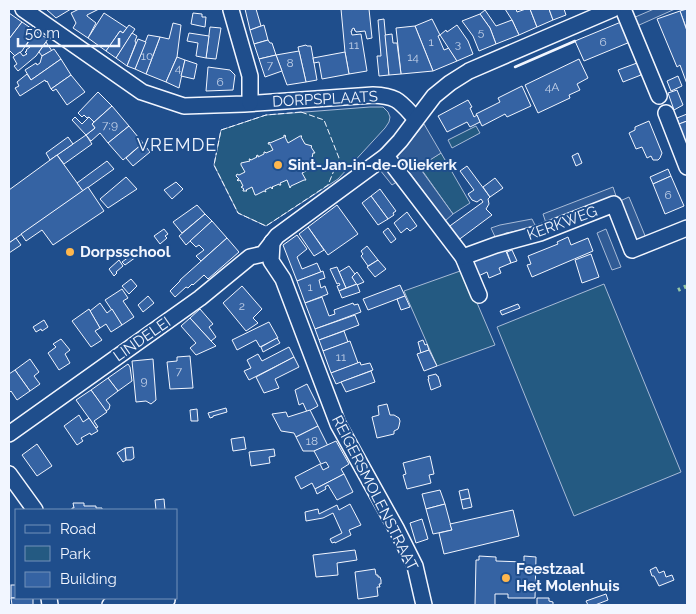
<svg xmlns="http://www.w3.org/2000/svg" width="696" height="614" font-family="Raleway,sans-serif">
<rect width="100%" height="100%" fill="#1f4e8c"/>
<!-- green -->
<g fill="#245a82" stroke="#a8bbd7">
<polygon points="370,107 383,107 388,112 390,117 389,122 385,128 338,179 266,226 238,213 214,165 221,130 266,115"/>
<polygon points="476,126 480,133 452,148 448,140"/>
<polygon points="441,153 470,203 453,214 419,166"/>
<polygon points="463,270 495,345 437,366 404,291"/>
<polygon points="604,284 681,472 574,516 497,327"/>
</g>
<!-- parking -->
<g fill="#305b95" stroke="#a8bbd7">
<polygon points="654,9 675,9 637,26 633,18"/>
<polygon points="424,124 441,153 419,167 453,214 445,221 410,173 392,185 380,170 405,148"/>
<polygon points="613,187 616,196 546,223 543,214"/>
<polygon points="629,197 646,238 637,242 620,201"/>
<polygon points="532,219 536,227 506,233 496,239 491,228 500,225"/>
<polygon points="606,229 621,267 612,270 597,233"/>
</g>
<!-- building -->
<g fill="#3563a3" stroke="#f2f6ff">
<polygon points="46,9 71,9 56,18"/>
<polygon points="79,9 99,9 87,15 87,16 96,23 88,38 73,28 76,23 71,13"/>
<polygon points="245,9 256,9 261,26 250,30"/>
<polygon points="341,9 369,9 372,38 367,39 365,31 356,32 356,31 355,31 354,28 352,29 352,31 351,31 352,35 361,34 367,71 349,74 345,52"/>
<polygon points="505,9 516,9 517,12 526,9 530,9 537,27 519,35 512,20"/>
<polygon points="530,9 549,9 553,20 537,27"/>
<polygon points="549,9 564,9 566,15 553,20"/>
<polygon points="687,9 687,30 680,11"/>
<polygon points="485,10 496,26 512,20 519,35 496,44 490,28 480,14"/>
<polygon points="680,11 687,31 687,84 680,65 677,67 657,19"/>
<polygon points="9,13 22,22 9,39"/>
<polygon points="104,13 127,28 123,33 120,31 106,51 88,38"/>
<polygon points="193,13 202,14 202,17 206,17 205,27 191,24"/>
<polygon points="480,14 490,28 496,44 479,51 473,36 462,21"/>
<polygon points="384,19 389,75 379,76 377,56 381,56 378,20"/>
<polygon points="432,19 440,35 438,36 444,50 449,48 457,61 433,71 415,26"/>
<polygon points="22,22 35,31 22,51 15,56 9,50 9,39"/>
<polygon points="621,22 630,42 584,61 575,41"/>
<polygon points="173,23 181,25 177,57 166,82 146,74 160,37 169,39"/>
<polygon points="129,25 135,29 116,58 106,51 120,31 123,33"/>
<polygon points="264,25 268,40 254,44 250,30"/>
<polygon points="457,25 468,41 473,54 457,61 440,35 446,30 447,32"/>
<polygon points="415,26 433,71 401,74 396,28"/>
<polygon points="210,27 221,28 216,59 206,58"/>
<polygon points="35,31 48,39 36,56 18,71 14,66 17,64 13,57 20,52 23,56 27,54 25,52 27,51 26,50 30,47 26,46"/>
<polygon points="132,33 137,36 135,41 136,43 127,66 116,58"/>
<polygon points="189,33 209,36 206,58 196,56 198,43 187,41"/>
<polygon points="392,34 393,43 397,43 401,74 389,75 385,35"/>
<polygon points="148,35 160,37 146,74 135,69"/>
<polygon points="138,39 146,42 135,69 127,66"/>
<polygon points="268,40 270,43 272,43 276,55 259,59 254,44"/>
<polygon points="46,42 52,51 42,56 39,52"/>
<polygon points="306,45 307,46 311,46 317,80 306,82 298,47"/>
<polygon points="54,49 61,59 31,80 25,70 36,63 37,65 40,63 42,56"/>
<polygon points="299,51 306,82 287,85 276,55"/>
<polygon points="345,52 349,74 322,79 319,62 314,63 313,58"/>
<polygon points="276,55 282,71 265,77 259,59"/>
<polygon points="177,57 185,60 179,88 166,82"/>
<polygon points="61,59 71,75 51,89 47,81 46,82 45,80 20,96 15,88 19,86 17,82 27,74 31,80"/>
<polygon points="579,59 588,78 577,84 580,90 569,95 570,98 538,113 525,85"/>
<polygon points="185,60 197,64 194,79 181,76"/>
<polygon points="637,63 641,75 623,82 618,70"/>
<polygon points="208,67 230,70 235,75 233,90 206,91"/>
<polygon points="71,75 85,92 67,105 56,89 53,91 51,89"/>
<polygon points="678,76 682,86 671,91 667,81"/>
<polygon points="522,86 531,106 507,117 505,114 482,126 476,114 500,102 498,98"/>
<polygon points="677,90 683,105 674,110 668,93"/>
<polygon points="98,92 112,106 94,122 89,117 87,118 84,115 82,117 78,113"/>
<polygon points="468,100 472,107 470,108 474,117 477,115 480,122 470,127 467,122 447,132 438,116"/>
<polygon points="112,106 129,126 108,143 100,133 91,141 86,135 95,128 92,124"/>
<polygon points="687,114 687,121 679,124 677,118"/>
<polygon points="75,117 82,124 89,117 94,122 92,124 95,128 86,135 72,120"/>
<polygon points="649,121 662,153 660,158 658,160 653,160 651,156 647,158 642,147 636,149 629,133 635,130 635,127"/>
<polygon points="687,121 687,147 679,124"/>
<polygon points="129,126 143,143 123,160 108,143"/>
<polygon points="86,135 92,144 64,164 57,155"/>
<polygon points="284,135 286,136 285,137 288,143 300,136 302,136 301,137 305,144 312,146 311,147 315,153 313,153 312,158 315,166 316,166 316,168 314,167 302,173 306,180 304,180 291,186 290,188 287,180 280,183 281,185 279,185 279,184 272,187 273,188 272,189 271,187 265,190 266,192 264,191 256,195 255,195 252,187 246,190 247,191 243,191 243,190 244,189 241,187 243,186 240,180 238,181 237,180 239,179 236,176 237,174 239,175 245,172 241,165 241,163 250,161 249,159 250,159 251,160 257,157 256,156 258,155 258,157 264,154 264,152 265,152 266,153 273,150 270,144 268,144 269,142 270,143 284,137"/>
<polygon points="68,137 73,144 50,160 46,153"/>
<polygon points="143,143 150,152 133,166 126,158"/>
<polygon points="578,153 582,163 576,166 572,156"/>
<polygon points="57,155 83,191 9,243 9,190"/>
<polygon points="107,161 114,169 83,191 77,183"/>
<polygon points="467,166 490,197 488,199 489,204 486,209 492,215 457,241 447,228 483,202 481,199 477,202 472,200 468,194 474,190 460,171"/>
<polygon points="668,169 671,176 653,184 650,177"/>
<polygon points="671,176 684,206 665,214 653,184"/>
<polygon points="126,177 137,189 108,208 100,199"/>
<polygon points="495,178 503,188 490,197 483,187"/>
<polygon points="176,182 183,189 172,199 164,190"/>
<polygon points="88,187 104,211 53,245 42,230 26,241 21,234"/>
<polygon points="380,189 396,211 393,213 394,215 388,219 371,196"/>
<polygon points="371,196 388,219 378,225 362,203"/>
<polygon points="197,205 205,214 182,233 173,222"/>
<polygon points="337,205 358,234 328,255 308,227"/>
<polygon points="407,212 417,226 410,231 407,228 401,233 394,223"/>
<polygon points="205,214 212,221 186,245 179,236"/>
<polygon points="212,221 227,238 201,261 196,256 204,250 199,245 196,247 190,241"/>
<polygon points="308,227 324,250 314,256 299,234"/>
<polygon points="388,228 396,239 391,243 383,232"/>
<polygon points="164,229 168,234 165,236 167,238 160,244 154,236"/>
<polygon points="297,235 307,249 297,257 302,269 317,263 321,272 297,281 283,245"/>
<polygon points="568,237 571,245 588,238 593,251 532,277 527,265 531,264 528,256 558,244 557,242"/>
<polygon points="16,238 21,245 9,253 9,243"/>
<polygon points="227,238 239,252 208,279 204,275 193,285 192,284 188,288 186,287 175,297 170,291 180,281 180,280"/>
<polygon points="367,246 378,260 368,266 361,256 363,254 361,251"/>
<polygon points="140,249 143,252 125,265 122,262"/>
<polygon points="505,249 511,263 499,268 501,273 489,278 487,272 474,278 468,263"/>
<polygon points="512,250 517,261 511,263 507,252"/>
<polygon points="591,254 599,277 582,283 575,260"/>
<polygon points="119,260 123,266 116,272 117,273 114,276 109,269"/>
<polygon points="378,260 386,269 375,277 367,267"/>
<polygon points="349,266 355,274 352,277 357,284 346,288 339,272"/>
<polygon points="337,267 346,288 339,291 337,286 340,285 339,283 337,284 330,269"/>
<polygon points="323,271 325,278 319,280 321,288 325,286 328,294 305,303 297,281"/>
<polygon points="357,272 364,282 357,285 352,277"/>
<polygon points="131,279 137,286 129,294 122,286"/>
<polygon points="357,284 360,292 342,298 339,291"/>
<polygon points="400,285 405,296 368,310 363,299"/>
<polygon points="242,286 262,309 253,318 258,323 246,331 223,303"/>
<polygon points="122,289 128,298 123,301 134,317 122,325 105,300"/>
<polygon points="148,296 154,303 143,312 138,305"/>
<polygon points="405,296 410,307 401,310 397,299"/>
<polygon points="322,297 329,316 335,314 334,310 353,303 354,305 358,304 361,312 315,329 305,303"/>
<polygon points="100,303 107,313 112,309 122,325 111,332 106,324 100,328 90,311"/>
<polygon points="518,304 520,308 502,315 500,311"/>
<polygon points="89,309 100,328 95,331 102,340 91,347 72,321"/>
<polygon points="200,309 213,324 209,327 216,337 211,341 190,318"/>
<polygon points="355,315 359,325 319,340 315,329"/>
<polygon points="190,318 211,341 216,346 196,355 190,348 196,343 181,326"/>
<polygon points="44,320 48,327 42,331 41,329 36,332 33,327"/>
<polygon points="269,322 278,338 260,347 256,340 237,350 232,340"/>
<polygon points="344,331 348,342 323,351 319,340"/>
<polygon points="277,338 280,343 263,352 261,347"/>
<polygon points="61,339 70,350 65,354 70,363 59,370 48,353 56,347 53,344"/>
<polygon points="423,340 425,345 427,344 429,350 421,353 418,342"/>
<polygon points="350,341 358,363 331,373 323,351"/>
<polygon points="289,347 294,357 249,380 244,371 251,368 247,360 258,354 262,361"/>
<polygon points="429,350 437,366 424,371 417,354"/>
<polygon points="190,356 193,388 170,389 167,362 177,361 177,357"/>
<polygon points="294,357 299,367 275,379 279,388 264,393 256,377"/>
<polygon points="30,359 39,372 34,376 40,384 30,391 15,370"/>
<polygon points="153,359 156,400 151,404 146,401 136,402 132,361"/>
<polygon points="360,362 361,365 370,363 373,370 336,384 331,373"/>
<polygon points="128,364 130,367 132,381 118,391 108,378"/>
<polygon points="15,370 30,391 17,400 11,391 9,393 9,374"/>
<polygon points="371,371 375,382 346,392 341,382"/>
<polygon points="436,374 437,376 438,376 441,386 431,390 428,379 429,379 428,376"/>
<polygon points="108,378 118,391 106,400 110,405 109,409 106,411 91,390"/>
<polygon points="307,384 318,406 307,412 303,403 299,405 295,390"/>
<polygon points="91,390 107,412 94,421 98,427 96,428 76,400"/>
<polygon points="387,404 390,415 394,415 399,418 400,421 399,426 398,429 394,431 394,434 377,438 372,417 379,415 378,406"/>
<polygon points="226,408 227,412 213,416 213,417 210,418 208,413"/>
<polygon points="197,409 198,421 191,421 190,410"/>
<polygon points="310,410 318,426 296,437 294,433 281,431 272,414 286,412 288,417"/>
<polygon points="79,415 83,422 89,418 98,431 91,435 90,433 81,438 83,441 77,445 64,426"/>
<polygon points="318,426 328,446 314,451 303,451 296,437"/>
<polygon points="244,437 246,449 233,451 231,439"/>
<polygon points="336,441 349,464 341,469 344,474 315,489 312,483 301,489 295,477 320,464 323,470 329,467 326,462 321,464 314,451"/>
<polygon points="37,444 52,466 37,476 22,455"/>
<polygon points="133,447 134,458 131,460 126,460 125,448"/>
<polygon points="125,448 126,460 123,462 117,453"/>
<polygon points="274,449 275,456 269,457 270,463 251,466 249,452"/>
<polygon points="430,456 434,474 429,475 431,483 407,489 403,475 406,474 403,463"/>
<polygon points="344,474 353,492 337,500 328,485 325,487 326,489 317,494 315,489"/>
<polygon points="468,489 470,498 461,500 459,491"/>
<polygon points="440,490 445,504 426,509 422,494"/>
<polygon points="470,498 472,507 463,509 461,500"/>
<polygon points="164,499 165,510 156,510 155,500"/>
<polygon points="73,503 84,503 84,506 96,506 96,508 102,508 102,510 72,510 72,508 74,508"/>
<polygon points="350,504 361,525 349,530 351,535 335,543 335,542 332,543 330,539 342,533 333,513 323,518 306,521 305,512 318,509 319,514 337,505 339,510"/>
<polygon points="445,504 452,530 433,534 426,509"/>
<polygon points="513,510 519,536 444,554 439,533 452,530 450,524"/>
<polygon points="422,519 428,539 416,543 410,523"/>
<polygon points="355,550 357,560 337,563 338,575 316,577 313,555"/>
<polygon points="479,556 496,557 496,561 524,562 524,556 536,557 535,598 508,598 508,594 495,594 495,605 475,605 476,560 479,560"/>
<polygon points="656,567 659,573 664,571 666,577 672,575 674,580 659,586 654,576 652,576 650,570"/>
<polygon points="375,569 376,575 378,575 378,577 380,577 381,580 381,584 379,584 380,587 377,587 378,596 358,599 355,572"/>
<rect x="11" y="585" width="5" height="13"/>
<polygon points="606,594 608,600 595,605 588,605 586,601"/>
<polygon points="11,598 33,598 33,605 12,605"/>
<polygon points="537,598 549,598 549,601 553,602 553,605 537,605"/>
</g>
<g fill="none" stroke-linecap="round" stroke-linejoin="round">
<defs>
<g id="minor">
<path d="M23,9L142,92L184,106L244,104L373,95C398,96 400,102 416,119"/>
<polyline points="623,9 659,96"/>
<polyline points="231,10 250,76 250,103"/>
<polyline points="666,113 687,167"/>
<polyline points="386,156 463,257 479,295"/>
<polyline points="272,242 271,261 283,279 338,424 397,530 415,566 424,605"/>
<polyline points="463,257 496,245 540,233 614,204 632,250 687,228"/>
<polyline points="9,434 200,298 250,257 263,254 277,236 386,156 400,141 434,96 450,83 469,71 613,9"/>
<polyline points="9,474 35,510"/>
<polyline points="49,598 50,605"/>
<polyline points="110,605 167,600"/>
</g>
</defs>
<!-- minor casing -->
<use href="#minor" stroke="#f2f6ff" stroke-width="18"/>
<!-- minor -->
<use href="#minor" stroke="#1f4e8c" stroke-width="15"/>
<!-- hedge -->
<polyline stroke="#97c8a6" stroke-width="4" stroke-dasharray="2.5 4" stroke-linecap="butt" points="678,290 687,286"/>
<!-- fence -->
<polygon stroke="#f2f6ff" stroke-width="1" stroke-dasharray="6 2.5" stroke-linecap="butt" points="301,112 324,120 339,158 328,185 266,226 238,213 214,165 221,130 266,115"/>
<!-- wall -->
<polyline stroke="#f2f6ff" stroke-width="2.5" points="515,67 575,41"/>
</g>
<!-- markers -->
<g fill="#ffb74d" stroke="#1f4e8c" stroke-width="2">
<circle cx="278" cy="165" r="5"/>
<circle cx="70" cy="252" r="5"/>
<circle cx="506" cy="578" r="5"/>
</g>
<g text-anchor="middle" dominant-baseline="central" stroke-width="4" stroke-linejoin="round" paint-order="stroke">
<!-- number labels -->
<g font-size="12" fill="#c3d1e8">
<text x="481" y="32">5</text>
<text x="431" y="42">1</text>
<text x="603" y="42">6</text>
<text x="458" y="44">3</text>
<text x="354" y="45">11</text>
<text x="147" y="56">10</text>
<text x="413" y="57">14</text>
<text x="290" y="63">8</text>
<text x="270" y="65">7</text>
<text x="178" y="68">4</text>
<text x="220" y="82">6</text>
<text x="552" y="87">4A</text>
<text x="110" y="125">7;9</text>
<text x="668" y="195">6</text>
<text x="310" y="287">1</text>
<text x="242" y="306">2</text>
<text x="341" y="357">11</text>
<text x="179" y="371">7</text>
<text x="144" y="381">9</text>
<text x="312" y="441">18</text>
</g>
<!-- street labels -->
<g font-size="15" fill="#f2f6ff" stroke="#1f4e8c">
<text transform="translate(325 99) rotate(-3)">DORPSPLAATS</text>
<text transform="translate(562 223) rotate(-20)">KERKWEG</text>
<text transform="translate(142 339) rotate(-35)">LINDELEI</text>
<text transform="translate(375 493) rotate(63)">REIGERSMOLENSTRAAT</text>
</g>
<!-- poi labels -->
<g font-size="15" font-weight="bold" fill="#f2f6ff" stroke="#1f4e8c" text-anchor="start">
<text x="288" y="165">Sint-Jan-in-de-Oliekerk</text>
<text x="80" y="252">Dorpsschool</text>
<text x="516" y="569">Feestzaal<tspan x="516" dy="17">Het Molenhuis</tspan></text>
</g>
<!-- quarter labels -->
<g font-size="18" letter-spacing="1" fill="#f2f6ff" stroke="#1f4e8c">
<text x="177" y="144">VREMDE</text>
</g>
</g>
<!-- border -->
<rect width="696" height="614" fill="none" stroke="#f2f6ff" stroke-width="20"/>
<!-- legend -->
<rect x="15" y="509" width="162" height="90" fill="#1f4e8c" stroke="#7391ba"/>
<rect x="25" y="525" width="25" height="8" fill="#1f4e8c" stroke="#7391ba"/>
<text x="60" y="534" font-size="15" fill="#f2f6ff">Road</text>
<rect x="25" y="546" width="25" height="15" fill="#245a82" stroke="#7391ba"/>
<text x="60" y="559" font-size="15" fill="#f2f6ff">Park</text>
<rect x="25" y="572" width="25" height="15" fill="#3563a3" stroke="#7391ba"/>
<text x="60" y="584" font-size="15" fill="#f2f6ff">Building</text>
<!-- scale -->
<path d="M18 38v8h101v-8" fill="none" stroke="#f2f6ff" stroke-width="2.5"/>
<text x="25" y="38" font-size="15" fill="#f2f6ff" stroke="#1f4e8c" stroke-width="4" paint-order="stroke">50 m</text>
</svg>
